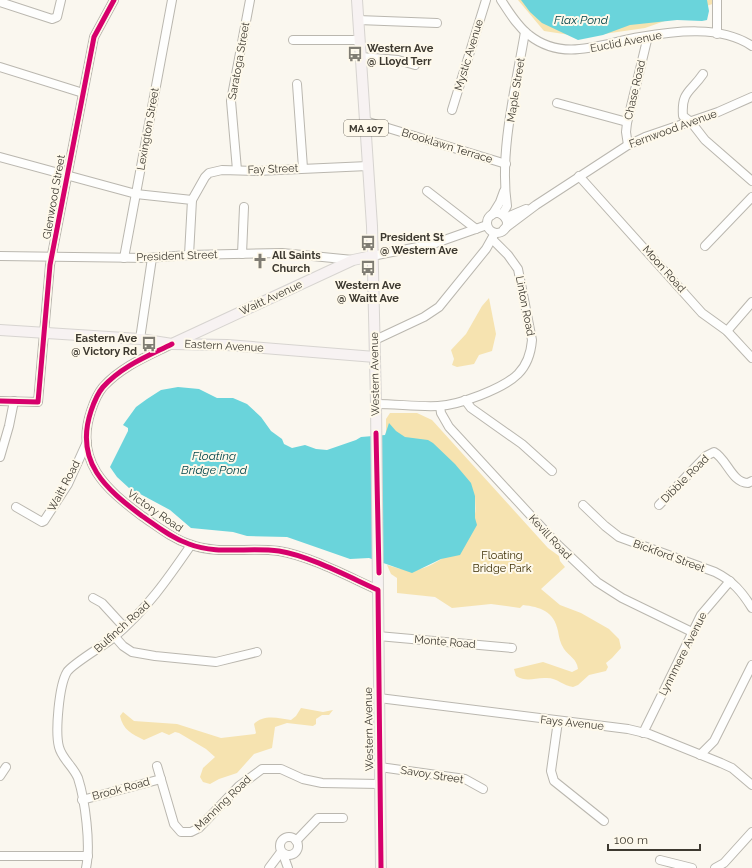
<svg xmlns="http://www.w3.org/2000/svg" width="752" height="868" font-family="Raleway,sans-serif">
<rect width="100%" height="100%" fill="#faf7ef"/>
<!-- green -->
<g fill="#f6e3b0">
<polygon points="518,0 718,0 718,2 645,28 583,37 544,31"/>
<polygon points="489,298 496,334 492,351 479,355 474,364 457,367 452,365 454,359 451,350 466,334 482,306"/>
<path d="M390,413H417L432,420L548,548L559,556L560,561L565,567L541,589L560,605L581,613L609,629L619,639L621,648L612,658L606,663L608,667L606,671L589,675L578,685L573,687C564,686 557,678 547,678C535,677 528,683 516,676L514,669L543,662L572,672L578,669C577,659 569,656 564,649C560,643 559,637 558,631C554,611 540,607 523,605L520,608L491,604L452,608L435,597L397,593V578L391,574L387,565C397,568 409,572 420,569C443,563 471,538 475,514C476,509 475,502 475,496L386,438V419Z"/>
<path d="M301,708L323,712L333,710L329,715H322L316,719V724L313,726L287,723L275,727L272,748L254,754L237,773L219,779L210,784L203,782L200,777L203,768L215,757L206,749L179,733L175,732L169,735L162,732L144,740C132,734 123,730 120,716L123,712L134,721L177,724L221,738L255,734L256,733L254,724C263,714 279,718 291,720L296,716Z"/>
</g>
<!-- water -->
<g fill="#6ad4db">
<polygon points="521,0 707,0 709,11 707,20 702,21 677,20 630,25 603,35 578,40 542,23 530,12"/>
<polygon points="178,387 199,389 217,398 233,398 247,404 261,417 271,431 282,439 284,444 292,448 305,445 316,449 327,450 356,440 361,437 385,435 389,423 396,431 405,437 428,440 433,443 455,464 471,483 475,496 475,518 477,525 460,555 441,559 412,573 369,558 350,559 287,537 247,536 233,532 191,528 170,510 129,488 117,477 110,467 128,431 128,428 123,425 136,407 147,399 161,390"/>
</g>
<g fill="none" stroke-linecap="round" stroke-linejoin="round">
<defs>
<g id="minor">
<path d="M501,0C509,12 517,26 529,35C564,63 603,43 640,37C675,31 721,25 752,46"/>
<polyline points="717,0 717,34"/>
<polyline points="0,2 52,19 57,17 61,0"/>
<polyline points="358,20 437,23"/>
<polyline points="293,40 360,40"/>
<polyline points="361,57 398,60 415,65"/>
<polyline points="0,67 83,93"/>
<path d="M703,74C691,92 681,91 683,116L691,122L705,140L752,181"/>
<polyline points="297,84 303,168"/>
<polyline points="557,103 627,122"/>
<polyline points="452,110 486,0"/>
<polyline points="365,121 506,164"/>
<polyline points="628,145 626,132 627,123 648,36"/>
<polyline points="0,157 136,194 192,200 189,255"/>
<polyline points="237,170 231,101 250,0"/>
<polyline points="579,176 702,313 727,331 752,358"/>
<polyline points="427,191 476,229"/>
<polyline points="192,200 205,177 209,173 222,170 257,171 368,166"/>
<circle cx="497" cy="223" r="10"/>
<polyline points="492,215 500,202 504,191"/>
<path d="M502,215L507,206C499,151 516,86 525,32"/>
<polyline points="505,218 526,209"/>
<polyline points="504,229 536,205 628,145 645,137 718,112 752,97"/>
<polyline points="705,246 752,197"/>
<polyline points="242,254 244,207"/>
<polyline points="0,256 147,258 189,255 282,253 353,260"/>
<polyline points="372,256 433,244 487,225"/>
<polyline points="124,258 172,0"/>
<polyline points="727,331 752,302"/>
<polyline points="140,339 152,258"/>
<polyline points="375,340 424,317 439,307 486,249 495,233"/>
<path d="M172,344C148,356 122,366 103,387C97,394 94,402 91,411C74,462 106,489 142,516C157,526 171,538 189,544C217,555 249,547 279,551C310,556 349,577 378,590"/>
<polyline points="465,400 471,408 522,444 552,471"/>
<polyline points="0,401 38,402 50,265 94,37 114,0"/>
<path d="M376,404C397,404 418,407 438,406C459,405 503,389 518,374C527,365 531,352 532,340L518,269L508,255L492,239"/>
<polyline points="440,406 441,413 449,427 558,545 597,582 622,598 692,632"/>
<polyline points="0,457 9,426 14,401"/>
<path d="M583,505L605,526L619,537L715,572C733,581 742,592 752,608"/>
<path d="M659,505L706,456L714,452C727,459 732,483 748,483L752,481"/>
<polyline points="16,507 42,522 44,521 68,484 87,442"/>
<polyline points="93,598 102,603 124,627"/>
<polyline points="378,636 512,648"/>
<polyline points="115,637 123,646 132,652 155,656 216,662 257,652"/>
<polyline points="379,698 628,729 649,734 721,763 732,768 752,785"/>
<polyline points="558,721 551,771 554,781 604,821"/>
<polyline points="643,733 701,615 730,581"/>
<polyline points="700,755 714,741 752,665"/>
<polyline points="157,766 174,824 181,832 191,832 199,828 239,786 262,769 281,769 303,779 322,783 380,784"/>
<polyline points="380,767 465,779 483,789"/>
<polyline points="0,776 6,767"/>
<polyline points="82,800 161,779"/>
<circle cx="289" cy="846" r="9"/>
<polyline points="296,841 318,818 343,818"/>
<polyline points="283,854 288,868"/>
<polyline points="0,856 88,856"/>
<polyline points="660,860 692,868"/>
<path d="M86,868C91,845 85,800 78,778C73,766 62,759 59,747C55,732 59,685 67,672C72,664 103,646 113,638C146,610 167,580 191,545"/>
<polyline points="269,868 281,852"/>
<polyline points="715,868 724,863 752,832"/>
</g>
<g id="major">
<polyline points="357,0 372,226 376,404 381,868"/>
<polyline points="0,330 140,339 172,344 227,345 375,357"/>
<polyline points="174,343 353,260 372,256"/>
</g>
</defs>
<!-- minor casing -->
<use href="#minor" stroke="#bab7af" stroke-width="10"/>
<!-- major casing -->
<use href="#major" stroke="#d7d4d0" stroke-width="12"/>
<!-- minor -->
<use href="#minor" stroke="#fefefd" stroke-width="8"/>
<!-- major -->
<use href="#major" stroke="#f7f2f2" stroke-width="10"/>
<defs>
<g id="cycleway">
<path d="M172,344C148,356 122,366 103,387C97,394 94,402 91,411C74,462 106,489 142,516C157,526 171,538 189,544C217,555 249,547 279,551C310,556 349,577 378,590L381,868"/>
<polyline points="0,401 38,402 50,265 94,37 114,0"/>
<polyline points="376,433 379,573"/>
</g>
</defs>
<!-- cycleway casing -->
<use href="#cycleway" stroke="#fef9eb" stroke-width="8"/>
<!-- cycleway -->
<use href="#cycleway" stroke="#d6006c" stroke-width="5"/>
</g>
<!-- icons -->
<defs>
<symbol id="bus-bare" viewBox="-9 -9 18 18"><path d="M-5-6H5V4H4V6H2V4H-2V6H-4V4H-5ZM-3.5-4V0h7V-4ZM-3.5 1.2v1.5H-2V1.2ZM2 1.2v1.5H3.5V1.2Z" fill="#7f7c73" stroke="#fef9eb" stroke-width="2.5" paint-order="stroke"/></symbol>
<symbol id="church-bare" viewBox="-9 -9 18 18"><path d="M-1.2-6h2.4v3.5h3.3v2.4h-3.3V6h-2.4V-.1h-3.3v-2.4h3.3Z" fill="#7f7c73" stroke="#fef9eb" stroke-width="2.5" paint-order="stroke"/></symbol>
</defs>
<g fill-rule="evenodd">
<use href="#bus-bare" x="344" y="43" width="22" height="22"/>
<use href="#bus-bare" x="357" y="232" width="22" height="22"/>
<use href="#church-bare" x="249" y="250" width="22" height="22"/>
<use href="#bus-bare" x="357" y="257" width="22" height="22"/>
<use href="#bus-bare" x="138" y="333" width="22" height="22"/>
</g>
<g text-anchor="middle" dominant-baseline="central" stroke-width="4" stroke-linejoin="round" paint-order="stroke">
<!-- shield labels -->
<rect fill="#fef9eb" stroke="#777368" stroke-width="1" x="344" y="120" width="44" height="16" rx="3"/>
<g font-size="10" font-weight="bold" fill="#3d3930">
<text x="366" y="128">MA 107</text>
</g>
<!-- street labels -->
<g font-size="11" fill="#3d3930" stroke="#fef9eb">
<text transform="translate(626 42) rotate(-11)">Euclid Avenue</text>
<text transform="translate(469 55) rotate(-73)">Mystic Avenue</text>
<text transform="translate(239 61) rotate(-80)">Saratoga Street</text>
<text transform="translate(516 90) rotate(-81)">Maple Street</text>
<text transform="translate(635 90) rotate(-77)">Chase Road</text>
<text transform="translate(148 129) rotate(-80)">Lexington Street</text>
<text transform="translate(673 129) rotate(-20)">Fernwood Avenue</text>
<text transform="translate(447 146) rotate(17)">Brooklawn Terrace</text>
<text transform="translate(273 169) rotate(-2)">Fay Street</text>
<text transform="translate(54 197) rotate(-80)">Glenwood Street</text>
<text transform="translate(177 256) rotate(-2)">President Street</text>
<text transform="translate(664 269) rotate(48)">Moon Road</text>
<text transform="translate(271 298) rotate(-25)">Waitt Avenue</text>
<text transform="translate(525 306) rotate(79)">Linton Road</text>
<text transform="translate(224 346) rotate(3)">Eastern Avenue</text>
<text transform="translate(375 374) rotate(-91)">Western Avenue</text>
<text transform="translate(685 479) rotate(-45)">Dibble Road</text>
<text transform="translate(64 486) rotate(-62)">Waitt Road</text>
<text transform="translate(155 511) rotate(35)">Victory Road</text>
<text transform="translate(550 537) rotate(47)">Kevill Road</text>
<text transform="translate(669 556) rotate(20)">Bickford Street</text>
<text transform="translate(122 627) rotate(-42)">Bulfinch Road</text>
<text transform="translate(445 642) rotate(5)">Monte Road</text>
<text transform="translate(683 654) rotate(-63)">Lynnmere Avenue</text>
<text transform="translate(572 723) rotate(6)">Fays Avenue</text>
<text transform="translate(369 729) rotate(-91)">Western Avenue</text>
<text transform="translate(432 775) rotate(9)">Savoy Street</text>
<text transform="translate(121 789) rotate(-15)">Brook Road</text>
<text transform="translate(223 803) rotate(-44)">Manning Road</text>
</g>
<!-- poi labels -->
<g font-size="11" font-weight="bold" fill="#3d3930" stroke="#fef9eb" text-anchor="start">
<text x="367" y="48">Western Ave<tspan x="367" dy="13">@ Lloyd Terr</tspan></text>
<text x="380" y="237">President St<tspan x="380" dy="13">@ Western Ave</tspan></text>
<text x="272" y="255">All Saints<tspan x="272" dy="13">Church</tspan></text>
<text x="368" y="285" text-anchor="middle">Western Ave<tspan x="368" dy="13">@ Waitt Ave</tspan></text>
<text x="137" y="338" text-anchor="end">Eastern Ave<tspan x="137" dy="13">@ Victory Rd</tspan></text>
</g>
<!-- park labels -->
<g font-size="11" fill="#3d2f05" stroke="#fef9eb">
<text x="502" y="555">Floating<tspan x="502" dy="13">Bridge Park</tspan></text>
</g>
<!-- water labels -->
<g font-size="12" font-style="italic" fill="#004449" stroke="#fef9eb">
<text x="581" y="20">Flax Pond</text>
<text x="214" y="456">Floating<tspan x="214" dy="14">Bridge Pond</tspan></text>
</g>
</g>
<!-- scale -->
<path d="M608 844v6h92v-6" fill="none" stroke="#3d3930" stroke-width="2"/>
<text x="614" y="844" font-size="12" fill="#3d3930" stroke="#fef9eb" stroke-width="3" paint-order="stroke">100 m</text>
</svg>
